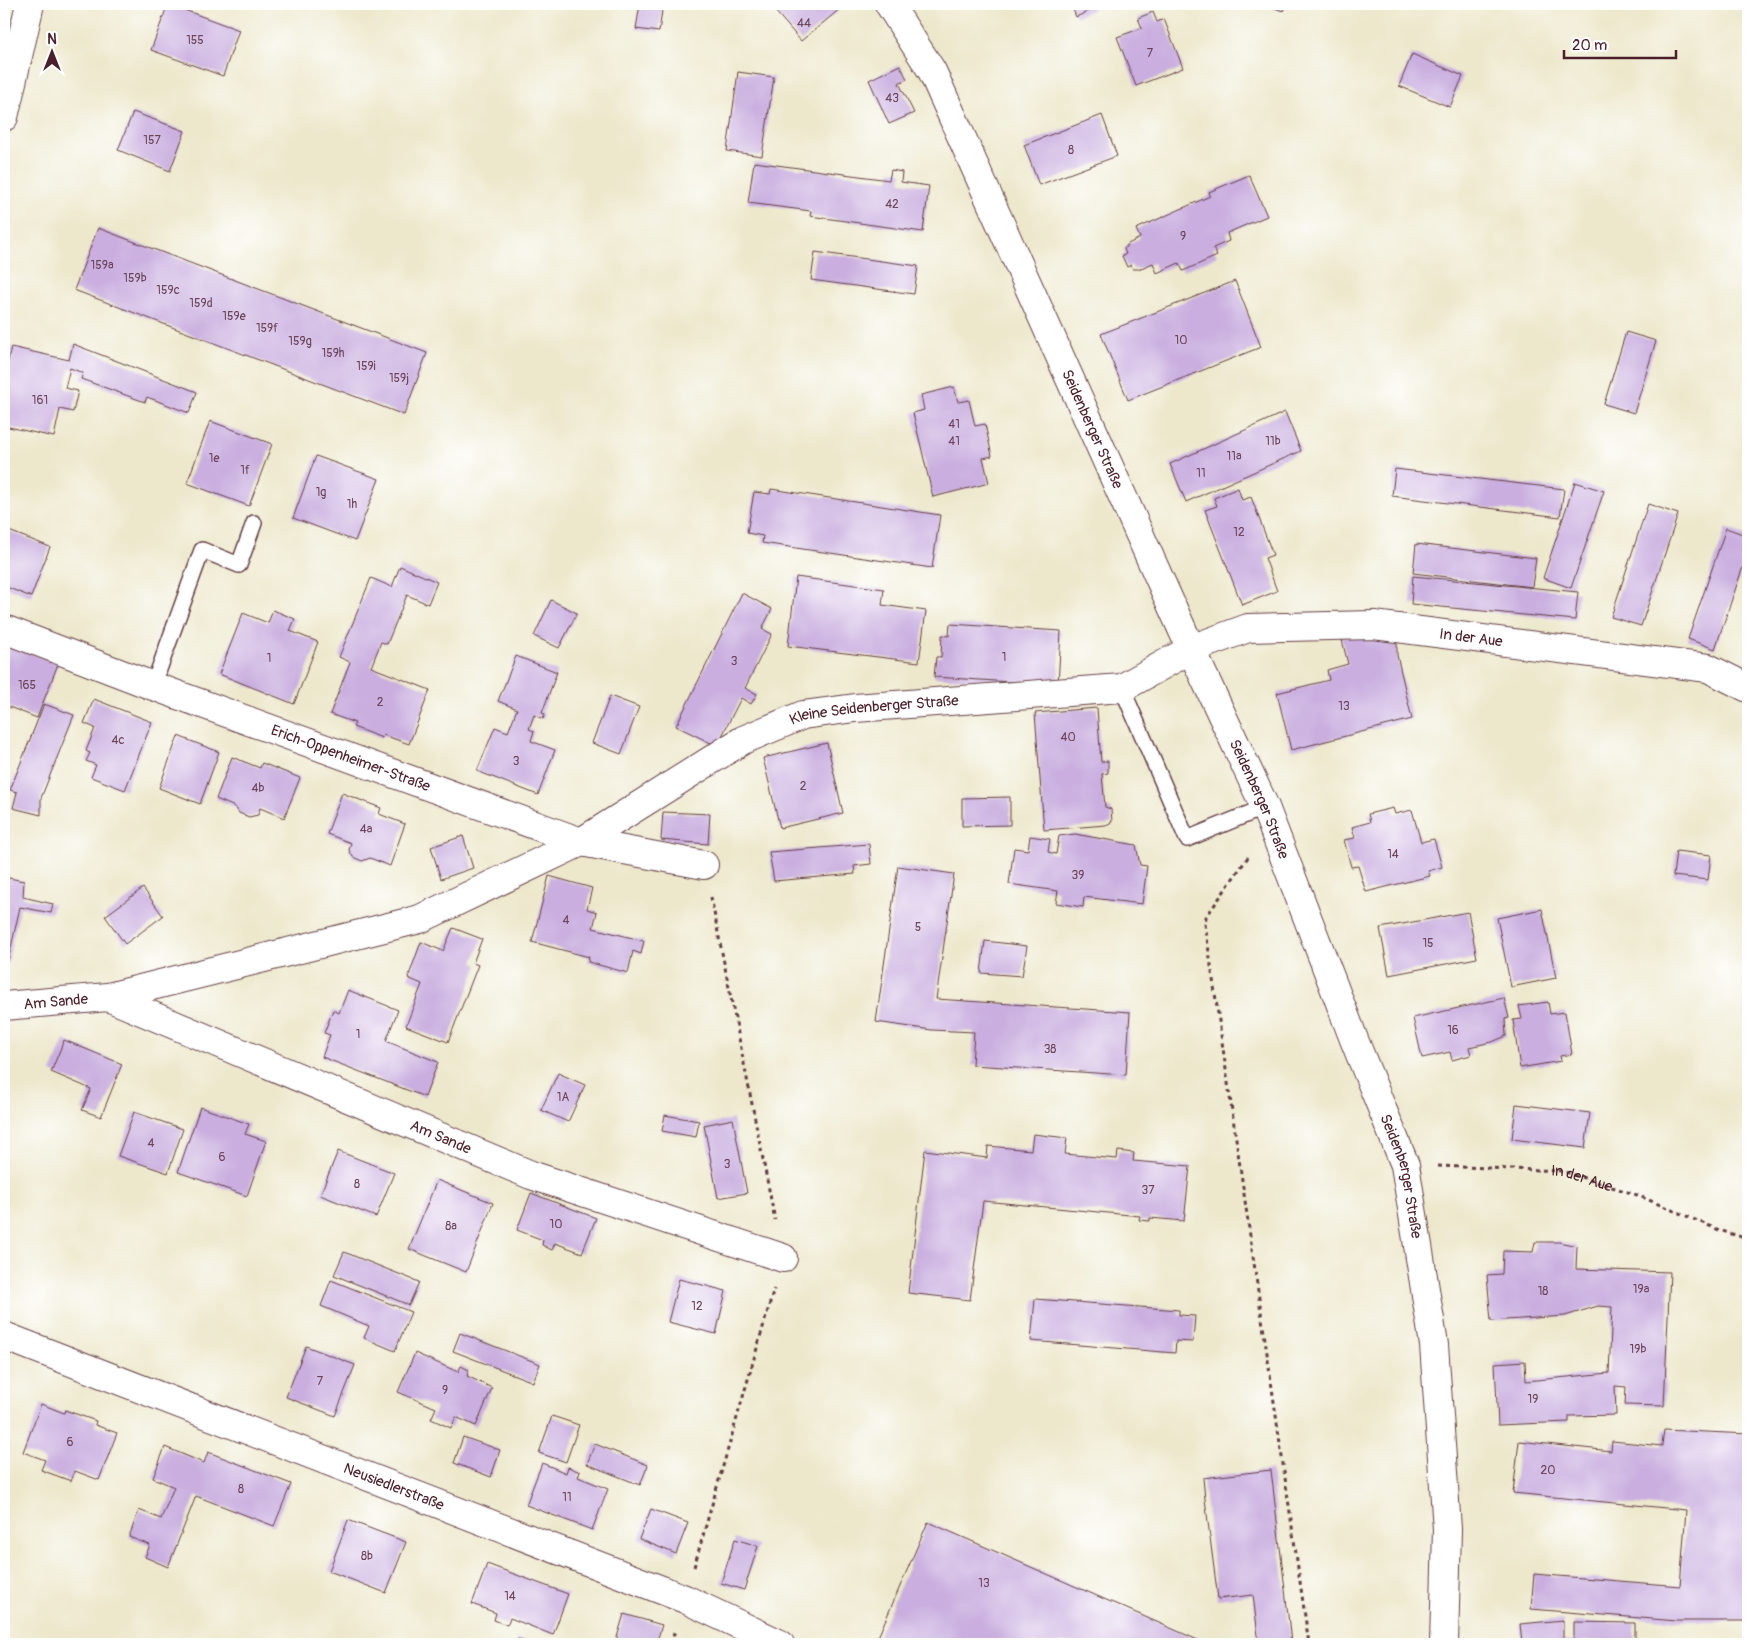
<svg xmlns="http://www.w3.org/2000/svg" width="1752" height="1648" font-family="Pangolin,sans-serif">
<rect width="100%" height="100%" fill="#fff"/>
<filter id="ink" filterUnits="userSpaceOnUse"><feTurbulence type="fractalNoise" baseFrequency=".02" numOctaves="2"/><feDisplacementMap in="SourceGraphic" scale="10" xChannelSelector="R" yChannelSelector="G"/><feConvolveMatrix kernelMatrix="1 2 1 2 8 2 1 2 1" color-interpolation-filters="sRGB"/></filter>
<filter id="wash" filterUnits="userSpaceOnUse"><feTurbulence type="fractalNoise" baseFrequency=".0096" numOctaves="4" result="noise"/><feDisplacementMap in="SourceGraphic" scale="20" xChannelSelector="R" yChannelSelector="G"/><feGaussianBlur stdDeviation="1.12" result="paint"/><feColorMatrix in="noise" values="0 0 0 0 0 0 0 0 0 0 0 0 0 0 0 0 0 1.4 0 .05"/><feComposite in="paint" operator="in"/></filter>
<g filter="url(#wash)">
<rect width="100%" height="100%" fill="#ede8cc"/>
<!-- green -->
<polygon fill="#97d184" stroke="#707858" points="1743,936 1748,936 1748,1057"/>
<g id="blocks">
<!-- building -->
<g fill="#c9aedf">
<polygon points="168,4 239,30 223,76 151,50"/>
<polygon points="640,4 663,4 659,32 636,29"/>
<polygon points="769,4 846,4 801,41"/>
<polygon points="1071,4 1105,4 1076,17"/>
<polygon points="1264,4 1286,4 1283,11"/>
<polygon points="1153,12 1157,22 1164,19 1183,68 1136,86 1117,37 1142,28 1138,18"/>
<polygon points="1412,54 1463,76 1450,107 1399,86"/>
<polygon points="900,65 907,79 899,83 914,113 889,124 869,80"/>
<polygon points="738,72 774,77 762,156 727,151"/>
<polygon points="133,112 185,131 170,171 118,150"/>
<polygon points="1102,115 1117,156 1039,185 1024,145"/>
<polygon points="754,162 889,180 891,170 902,172 901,182 929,186 923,232 810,216 811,211 748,203"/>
<polygon points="1249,175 1267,216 1227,233 1229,241 1213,248 1217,256 1183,271 1179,263 1157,273 1153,263 1139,269 1133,269 1131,265 1127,267 1122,256 1126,254 1124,249 1128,244 1140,238 1136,229 1210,196 1209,192"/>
<polygon points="98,228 427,353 404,415 74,290"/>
<polygon points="815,252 918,266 914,294 811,280"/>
<polygon points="1235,281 1261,347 1128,400 1101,334"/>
<polygon points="1626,332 1656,341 1634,413 1604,404"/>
<polygon points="73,344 197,392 189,413 147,397 145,402 81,379 83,373 70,368 65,388 78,391 73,412 60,409 54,437 4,426 4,378 11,347 69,360"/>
<polygon points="954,387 958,402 969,400 975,426 985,424 992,456 983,458 989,483 933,497 913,413 924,410 921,395"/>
<polygon points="1285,412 1301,451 1186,502 1170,464"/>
<polygon points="210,421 272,444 249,506 187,483"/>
<polygon points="316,456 379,479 355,541 293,518"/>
<polygon points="1395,469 1564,489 1560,517 1392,496"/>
<polygon points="1575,482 1604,491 1571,588 1543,578"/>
<polygon points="1238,488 1242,500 1251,497 1273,555 1265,558 1277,591 1242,605 1205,510 1217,506 1214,498"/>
<polygon points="771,489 940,515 932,568 762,543 763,536 747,533 754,492 770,494"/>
<polygon points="1648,504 1678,514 1641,626 1611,617"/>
<polygon points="1726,528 1748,536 1748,552 1715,649 1688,639"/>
<polygon points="4,529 50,547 31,597 4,586"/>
<polygon points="1416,544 1536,558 1532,587 1413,573"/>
<polygon points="400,566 437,582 428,604 407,595 387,644 381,642 371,667 430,690 409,744 383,735 382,738 353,727 355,723 330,714 350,662 339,657 371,578 392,587"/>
<polygon points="1413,576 1578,592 1575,620 1411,604"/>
<polygon points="796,577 884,589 882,605 926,611 919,662 788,646"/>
<polygon points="742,593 772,609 762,629 772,634 745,688 757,694 751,704 741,698 717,746 676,726"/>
<polygon points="551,600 577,613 559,648 534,636"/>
<polygon points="273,610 295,619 290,631 318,642 294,704 219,674 243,613 268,623"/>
<polygon points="950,624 1061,631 1058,685 934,677 936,657 941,657 942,635 949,636"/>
<polygon points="1341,636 1397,641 1397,655 1412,719 1291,750 1277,693 1329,680 1327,670 1348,664"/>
<polygon points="11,645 58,664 37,718 4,705 4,664"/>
<polygon points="516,656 557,672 542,713 545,714 543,719 534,715 529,729 534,731 531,741 555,750 538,795 477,771 495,727 508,732 517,709 498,701"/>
<polygon points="610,696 639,707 621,754 592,743"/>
<polygon points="94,699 152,722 125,790 91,777 96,765 86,761 90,753 86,751 95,728 84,723"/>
<polygon points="44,704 74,715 41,798 41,815 13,808 17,792 10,790"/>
<polygon points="1097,708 1101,762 1108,761 1108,773 1102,774 1105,807 1111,809 1112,822 1106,825 1044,830 1035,713"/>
<polygon points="178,736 219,752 200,804 159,788"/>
<polygon points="827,743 843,813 780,828 763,758"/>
<polygon points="232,757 260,768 262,763 300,778 284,818 260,808 258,815 249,817 239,813 235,807 216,799"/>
<polygon points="342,793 381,808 379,814 405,824 390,866 370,858 362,861 353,857 349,850 351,843 327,834"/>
<polygon points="1010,797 1010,825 962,826 962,798"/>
<polygon points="1393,808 1395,814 1412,810 1421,842 1434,839 1442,867 1428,871 1430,876 1366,892 1358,866 1351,867 1344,840 1355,838 1352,827 1370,822 1368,814"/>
<polygon points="663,812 710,814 708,844 661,840"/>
<polygon points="1075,834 1136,845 1140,865 1147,866 1142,904 1084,897 1083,907 1056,903 1058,891 1009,884 1014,848 1028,850 1030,836 1050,839 1048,852 1056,854 1059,836"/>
<polygon points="463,836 473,868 441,879 431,847"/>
<polygon points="869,844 871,864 854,866 855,874 774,881 769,852"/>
<polygon points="1676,851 1711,855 1708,880 1673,876"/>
<polygon points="898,866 954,874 936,999 1130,1012 1126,1075 972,1065 974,1032 932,1030 876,1022"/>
<polygon points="549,876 592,888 587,909 597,912 593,928 644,941 641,954 633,951 628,973 588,962 589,957 532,942"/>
<polygon points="4,877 24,881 23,897 53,904 51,913 20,907 8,961 4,960"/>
<polygon points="143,888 163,916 125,944 105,916"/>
<polygon points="1542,909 1556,978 1511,987 1497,918"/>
<polygon points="1468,912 1477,958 1389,975 1380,928"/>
<polygon points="453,928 482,939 473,963 478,965 448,1042 406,1026 422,984 408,978 421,942 443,951"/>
<polygon points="985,941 1027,946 1022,976 981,973"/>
<polygon points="348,990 398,1010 386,1041 438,1062 425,1097 322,1057 330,1035 324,1033 333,1010 339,1013"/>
<polygon points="1504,998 1509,1018 1505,1019 1506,1036 1492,1042 1469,1047 1471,1055 1452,1060 1450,1052 1422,1058 1413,1018"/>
<polygon points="1548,1002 1550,1014 1565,1012 1572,1054 1560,1056 1561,1061 1520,1068 1513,1020 1522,1019 1519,1006"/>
<polygon points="64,1040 122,1064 101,1117 82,1110 91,1089 51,1072"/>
<polygon points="558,1073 585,1085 568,1122 541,1110"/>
<polygon points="1516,1104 1590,1113 1585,1148 1512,1139"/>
<polygon points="200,1107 249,1124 245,1134 266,1141 247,1196 178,1172"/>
<polygon points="134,1112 183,1129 168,1173 118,1156"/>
<polygon points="665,1115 699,1121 696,1137 662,1131"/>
<polygon points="733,1119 747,1193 718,1198 704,1125"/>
<polygon points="1033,1134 1067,1138 1065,1154 1117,1159 1118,1151 1134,1153 1133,1161 1190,1166 1184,1221 1150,1218 1150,1221 1139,1220 1140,1216 983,1201 970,1300 908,1293 925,1150 987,1158 988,1146 1031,1150"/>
<polygon points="338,1151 394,1173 376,1217 320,1195"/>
<polygon points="437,1180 493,1203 466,1272 409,1249"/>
<polygon points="531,1193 596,1218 582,1253 555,1243 552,1250 542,1245 543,1240 517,1230"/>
<polygon points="1535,1242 1559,1242 1577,1246 1576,1269 1670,1272 1664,1406 1625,1405 1626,1387 1615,1386 1616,1415 1569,1416 1569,1422 1498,1425 1495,1363 1525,1361 1526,1381 1609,1373 1612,1307 1598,1306 1565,1316 1491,1321 1487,1275 1502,1274 1503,1251 1533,1252"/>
<polygon points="344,1252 419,1282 409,1305 334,1275"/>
<polygon points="679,1279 726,1291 716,1334 668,1322"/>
<polygon points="331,1280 411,1312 395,1351 364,1338 369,1326 321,1306"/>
<polygon points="1035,1299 1179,1310 1179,1315 1195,1316 1193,1342 1176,1341 1175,1353 1031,1341"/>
<polygon points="460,1333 540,1364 533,1382 453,1351"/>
<polygon points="306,1346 355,1365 335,1416 286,1397"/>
<polygon points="415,1353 458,1372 461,1366 469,1370 467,1376 492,1388 476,1426 456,1417 451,1428 431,1419 436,1408 398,1392"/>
<polygon points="41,1404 64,1413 65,1410 96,1421 95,1425 117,1433 99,1480 75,1471 71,1481 41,1470 45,1460 23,1452"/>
<polygon points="552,1416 579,1425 566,1462 539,1453"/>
<polygon points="1664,1430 1748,1434 1748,1569 1746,1621 1677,1621 1531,1609 1534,1574 1680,1586 1686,1510 1513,1493 1519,1441 1611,1451 1612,1441 1662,1446"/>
<polygon points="463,1437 500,1450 491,1477 454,1463"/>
<polygon points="595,1444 648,1465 640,1485 587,1464"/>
<polygon points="165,1447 204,1463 208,1452 291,1484 274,1526 196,1496 168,1567 145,1557 150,1545 129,1537 139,1510 161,1519 174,1487 153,1478"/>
<polygon points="542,1463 566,1473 568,1467 580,1472 578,1477 608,1489 592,1530 526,1505"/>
<polygon points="1271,1470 1289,1624 1291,1644 1259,1644 1253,1595 1218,1599 1205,1499 1203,1478"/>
<polygon points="651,1509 688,1523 676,1554 639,1539"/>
<polygon points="348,1520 406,1542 386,1593 329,1571"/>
<polygon points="928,1522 1207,1644 875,1644"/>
<polygon points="735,1539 758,1546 744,1590 721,1583"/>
<polygon points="487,1564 568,1594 553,1635 510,1618 507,1625 494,1620 496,1613 472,1604"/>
<polygon points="624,1614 662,1625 656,1644 615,1644"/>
<polygon points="1563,1620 1563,1640 1574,1641 1574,1622 1635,1623 1635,1641 1584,1641 1584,1644 1522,1644 1520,1624"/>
<polygon points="518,1639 532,1644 516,1644"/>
</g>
</g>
</g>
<g filter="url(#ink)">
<use href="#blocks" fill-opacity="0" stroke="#623d43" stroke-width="1"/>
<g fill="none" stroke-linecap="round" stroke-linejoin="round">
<defs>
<g id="lane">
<polyline points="153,686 202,550 239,565 254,523"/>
<polyline points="1122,688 1187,839 1265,807"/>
</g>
<g id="street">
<path id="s2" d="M889,4L932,71L1191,649L1265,807L1355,1042L1405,1165L1434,1345L1447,1529L1444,1644"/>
<path id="s3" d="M4,629L153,686L581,842L704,865"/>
<path id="s4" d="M108,997L531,1175L783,1258"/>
<path id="s5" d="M4,1006L108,997L420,919L581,842L743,740L803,715L855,708L1122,688L1191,649L1248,628L1374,625L1708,668L1748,688"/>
<path id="s6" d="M4,1336L685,1599L780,1644"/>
</g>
<polyline id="primary" points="4,117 30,4"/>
</defs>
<!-- lane casing -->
<use href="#lane" stroke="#623d43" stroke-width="18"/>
<!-- street casing -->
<use href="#street" stroke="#623d43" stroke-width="30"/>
<!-- primary casing -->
<use href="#primary" stroke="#623d43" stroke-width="30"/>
<!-- path -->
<g stroke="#623d43" stroke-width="3" stroke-dasharray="4 4" stroke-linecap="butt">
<polyline points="1248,857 1206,917 1205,924 1309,1644"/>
<polyline points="711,897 775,1220"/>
<path id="s1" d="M1438,1166L1562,1171L1637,1195L1719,1230L1748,1239"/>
<polyline points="694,1567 774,1289"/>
<polyline points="671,1644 675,1630"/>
</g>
<!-- lane -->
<use href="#lane" stroke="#fff" stroke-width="15"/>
<!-- street -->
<use href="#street" stroke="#fff" stroke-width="28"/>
<!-- primary -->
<use href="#primary" stroke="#fff" stroke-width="28"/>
</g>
</g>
<g text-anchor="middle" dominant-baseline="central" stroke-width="4" stroke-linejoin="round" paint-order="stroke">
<!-- number labels -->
<g font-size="12" fill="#6a4358">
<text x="804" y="23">44</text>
<text x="195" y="40">155</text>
<text x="1150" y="53">7</text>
<text x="892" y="98">43</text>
<text x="152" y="140">157</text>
<text x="1071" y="150">8</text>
<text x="892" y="204">42</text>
<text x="1183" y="236">9</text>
<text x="102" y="265">159a</text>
<text x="135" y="278">159b</text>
<text x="168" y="290">159c</text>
<text x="201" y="303">159d</text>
<text x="234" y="316">159e</text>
<text x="267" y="328">159f</text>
<text x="1181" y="340">10</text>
<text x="300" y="341">159g</text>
<text x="333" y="353">159h</text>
<text x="366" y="366">159i</text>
<text x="399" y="378">159j</text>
<text x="40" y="400">161</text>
<text x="954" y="424">41</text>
<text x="954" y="441">41</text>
<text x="1273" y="441">11b</text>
<text x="1234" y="456">11a</text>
<text x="214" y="458">1e</text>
<text x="245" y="470">1f</text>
<text x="1201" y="473">11</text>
<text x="321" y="492">1g</text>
<text x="352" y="504">1h</text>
<text x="1239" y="532">12</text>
<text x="1004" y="657">1</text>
<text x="269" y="658">1</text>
<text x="734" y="661">3</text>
<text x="27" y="685">165</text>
<text x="380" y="702">2</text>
<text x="1344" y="706">13</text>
<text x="1068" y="737">40</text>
<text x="118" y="740">4c</text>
<text x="516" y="761">3</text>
<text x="803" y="786">2</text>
<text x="258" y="788">4b</text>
<text x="366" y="829">4a</text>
<text x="1393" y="854">14</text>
<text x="1078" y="875">39</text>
<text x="566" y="920">4</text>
<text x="918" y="927">5</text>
<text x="1428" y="943">15</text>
<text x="1453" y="1030">16</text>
<text x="358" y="1034">1</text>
<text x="1050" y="1049">38</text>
<text x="563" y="1097">1A</text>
<text x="151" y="1143">4</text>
<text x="222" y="1157">6</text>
<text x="727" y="1164">3</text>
<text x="357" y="1184">8</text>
<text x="1148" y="1190">37</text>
<text x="556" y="1224">10</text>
<text x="451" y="1226">8a</text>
<text x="1641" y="1289">19a</text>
<text x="1543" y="1291">18</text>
<text x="697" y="1306">12</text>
<text x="1638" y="1349">19b</text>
<text x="320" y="1381">7</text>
<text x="445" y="1390">9</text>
<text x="1533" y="1399">19</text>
<text x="70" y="1442">6</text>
<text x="1548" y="1470">20</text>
<text x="241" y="1489">8</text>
<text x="567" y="1497">11</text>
<text x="367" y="1556">8b</text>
<text x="984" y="1583">13</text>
<text x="510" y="1596">14</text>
</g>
<!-- street labels -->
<g font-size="15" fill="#4a1f2b" stroke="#fff">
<text stroke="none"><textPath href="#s2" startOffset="472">Seidenberger Straße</textPath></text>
<text stroke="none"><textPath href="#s5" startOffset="1545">In der Aue</textPath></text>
<text stroke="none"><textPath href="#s5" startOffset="932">Kleine Seidenberger Straße</textPath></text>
<text stroke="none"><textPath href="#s3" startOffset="370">Erich-Oppenheimer-Straße</textPath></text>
<text stroke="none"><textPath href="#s2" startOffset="878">Seidenberger Straße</textPath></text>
<text stroke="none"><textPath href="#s5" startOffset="52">Am Sande</textPath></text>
<text stroke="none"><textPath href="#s4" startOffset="361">Am Sande</textPath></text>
<text stroke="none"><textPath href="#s2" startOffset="1282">Seidenberger Straße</textPath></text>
<text stroke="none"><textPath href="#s1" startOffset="145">In der Aue</textPath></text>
<text stroke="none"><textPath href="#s6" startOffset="418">Neusiedlerstraße</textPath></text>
</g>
</g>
<!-- margin -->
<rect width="1752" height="1648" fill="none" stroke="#fff" stroke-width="20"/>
<!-- north arrow -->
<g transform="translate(52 52)" stroke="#ffffff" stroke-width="4" paint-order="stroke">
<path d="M0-4L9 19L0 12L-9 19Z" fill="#4a1f2b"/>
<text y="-8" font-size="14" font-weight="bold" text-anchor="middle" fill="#4a1f2b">N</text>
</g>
<!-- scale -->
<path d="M1564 50v8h112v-8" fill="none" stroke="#4a1f2b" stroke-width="2.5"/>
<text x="1572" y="50" font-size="15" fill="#4a1f2b" stroke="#ffffff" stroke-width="4" paint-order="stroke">20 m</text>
</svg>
